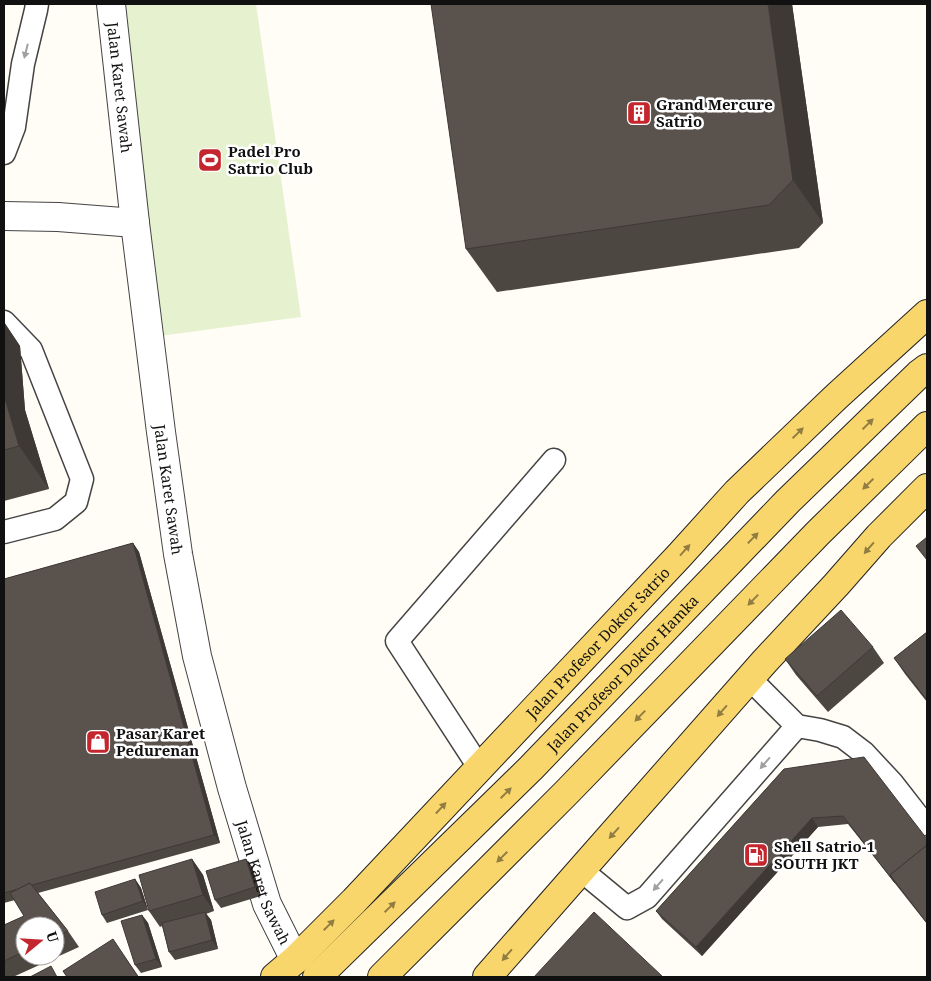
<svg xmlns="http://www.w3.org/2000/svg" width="931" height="981" font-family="'Noto Serif',serif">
<rect width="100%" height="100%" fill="#fffdf5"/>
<!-- pitch -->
<polygon fill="#e6f2cf" points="126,4 256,4 301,317 160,336"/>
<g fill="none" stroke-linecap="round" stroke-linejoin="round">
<defs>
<g id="service">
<polyline points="4,153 14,127 23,64 36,10 37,4"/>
<polyline points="4,322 31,350 82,479 76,502 55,519 4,532"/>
<polyline points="750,679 797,726 820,730 843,737 864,753 892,783 924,824"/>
<polyline points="479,767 397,641 554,460"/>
<polyline points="581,870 627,908 647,897 797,726"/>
</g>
<g id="minor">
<path id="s1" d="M111,4L135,223L161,432L178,554L197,656L232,788L267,904L295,960"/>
<polyline points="4,216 58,217 135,223"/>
</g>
<g id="primary">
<path id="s2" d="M275,977L295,960L354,901L679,556L737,492L836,397L927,314"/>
<path id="s3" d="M317,977L531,768L788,501L919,374L927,368"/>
<polyline points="382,977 566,793 818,533 927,426"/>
<polyline points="487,977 581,870 765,661 836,585 879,536 927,488"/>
</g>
</defs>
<!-- service casing -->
<use href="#service" stroke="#444" stroke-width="25"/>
<!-- minor casing -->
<use href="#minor" stroke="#444" stroke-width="30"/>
<!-- primary casing -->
<use href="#primary" stroke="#222" stroke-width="30"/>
<!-- service -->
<use href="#service" stroke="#fff" stroke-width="22"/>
<!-- minor -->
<use href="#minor" stroke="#fff" stroke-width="28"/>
<!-- primary -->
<use href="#primary" stroke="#f9d66b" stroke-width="28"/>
</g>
<!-- wall -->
<g fill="#4d4742" fill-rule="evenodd">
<polygon points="792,4 823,223 799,248 497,292 466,249"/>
<polygon points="4,322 20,346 25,410 49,489 4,501"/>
<path d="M133,543L139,552L220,843L38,893L68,931L79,947L13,977H4V925L24,916L15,900L4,903V579ZM25,926H55V956H25Z"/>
<polygon points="927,632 927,702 905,674 894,658"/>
<polygon points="873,647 884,663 828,712 796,675 785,659"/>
<polygon points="784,769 927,839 927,924 848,824 818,827 702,956 662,919 656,911"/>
<polygon points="192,859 203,875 214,911 206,914 211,920 218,949 175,960 169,952 162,926 160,927 149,911"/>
<polygon points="246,859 252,867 261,896 221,908 215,900"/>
<polygon points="135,879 141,888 148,910 107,923 102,915"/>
<polygon points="142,915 148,923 162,967 141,973 135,965"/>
</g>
<!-- shaded-wall -->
<g fill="#3f3936">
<polygon points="768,4 792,4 823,223 793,180"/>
<polygon points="4,322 20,346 25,410 49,489 19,446 4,395"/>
<polygon points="133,543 139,552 220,843 214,835"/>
<polygon points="812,818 818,827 702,956 696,947"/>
<polygon points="192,859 203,875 214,911 203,895"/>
<polygon points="246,859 252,867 261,896 255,887"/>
<polygon points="135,879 141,888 148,910 143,901"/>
<polygon points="205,912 211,920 218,949 212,940"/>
<polygon points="142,915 148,923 162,967 156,959"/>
<polygon points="113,939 124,955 139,977 138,977"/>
</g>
<!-- building -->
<g fill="#5a524d" stroke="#3f3936">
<polygon points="431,4 768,4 793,180 769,205 466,249"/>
<polygon points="4,395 19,446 4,450"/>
<polygon points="927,537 927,560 916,546"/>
<polygon points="133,543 214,835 32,885 30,883 18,889 4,893 4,579"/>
<polygon points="841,610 873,647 817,696 785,659"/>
<polygon points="927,632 927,700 894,658"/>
<polygon points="864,757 927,839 927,845 890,875 895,883 843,816 812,818 696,947 656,911 784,769"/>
<polygon points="927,845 927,923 890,875"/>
<polygon points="192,859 203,895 149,911 139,875"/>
<polygon points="246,859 255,887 215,900 206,871"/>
<polygon points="135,879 143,901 102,915 95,892"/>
<polygon points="30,883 68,931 55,937 55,926 25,926 25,951 4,961 4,925 24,916 10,893"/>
<polygon points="205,912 212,940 169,952 162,923"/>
<polygon points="594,912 662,976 661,977 534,977"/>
<polygon points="142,915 156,959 135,965 121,921"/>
<polygon points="113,939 138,977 67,977 63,971"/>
<polygon points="51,966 57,977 30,977"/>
</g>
<!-- one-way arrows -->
<defs><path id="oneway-solid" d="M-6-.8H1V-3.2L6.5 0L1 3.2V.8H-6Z" transform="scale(1.25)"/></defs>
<g fill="#a0a0a0">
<use href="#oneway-solid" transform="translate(26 51) rotate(104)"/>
<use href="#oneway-solid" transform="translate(765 763) rotate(131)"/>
<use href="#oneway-solid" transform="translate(658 885) rotate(131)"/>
</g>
<g fill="#917d42">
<use href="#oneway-solid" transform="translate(868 424) rotate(-44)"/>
<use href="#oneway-solid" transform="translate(798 433) rotate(-44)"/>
<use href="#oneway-solid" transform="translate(868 484) rotate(136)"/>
<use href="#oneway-solid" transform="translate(753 538) rotate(-46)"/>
<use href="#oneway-solid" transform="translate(869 548) rotate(131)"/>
<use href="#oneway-solid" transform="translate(685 550) rotate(-48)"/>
<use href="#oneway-solid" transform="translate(753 600) rotate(134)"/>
<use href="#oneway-solid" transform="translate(722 711) rotate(131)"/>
<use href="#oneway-solid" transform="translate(640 716) rotate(134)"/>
<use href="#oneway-solid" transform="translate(506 793) rotate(-44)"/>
<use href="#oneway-solid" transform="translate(441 808) rotate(-47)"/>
<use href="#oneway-solid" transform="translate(614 833) rotate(132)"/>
<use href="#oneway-solid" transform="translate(502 857) rotate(135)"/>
<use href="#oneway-solid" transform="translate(390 907) rotate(-44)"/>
<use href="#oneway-solid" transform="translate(329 925) rotate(-45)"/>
<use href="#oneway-solid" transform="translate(507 955) rotate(131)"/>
</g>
<!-- icons -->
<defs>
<symbol id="building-square" viewBox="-11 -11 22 22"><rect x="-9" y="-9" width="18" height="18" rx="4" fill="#c4262e" stroke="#fff"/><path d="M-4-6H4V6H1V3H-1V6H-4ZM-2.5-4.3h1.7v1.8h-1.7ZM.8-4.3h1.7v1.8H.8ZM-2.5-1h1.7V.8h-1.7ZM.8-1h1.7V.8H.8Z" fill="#fff"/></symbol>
<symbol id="stadium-square" viewBox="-11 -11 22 22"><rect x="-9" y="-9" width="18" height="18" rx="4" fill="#c4262e" stroke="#fff"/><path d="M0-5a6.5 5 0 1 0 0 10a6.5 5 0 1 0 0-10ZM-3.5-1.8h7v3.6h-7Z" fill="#fff"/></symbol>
<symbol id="shop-square" viewBox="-11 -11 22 22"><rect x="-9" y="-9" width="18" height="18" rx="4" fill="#c4262e" stroke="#fff"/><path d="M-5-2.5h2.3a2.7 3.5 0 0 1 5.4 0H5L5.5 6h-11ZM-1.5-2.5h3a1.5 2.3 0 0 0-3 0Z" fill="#fff"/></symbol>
<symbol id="fuel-square" viewBox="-11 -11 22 22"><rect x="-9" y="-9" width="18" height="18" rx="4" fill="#c4262e" stroke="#fff"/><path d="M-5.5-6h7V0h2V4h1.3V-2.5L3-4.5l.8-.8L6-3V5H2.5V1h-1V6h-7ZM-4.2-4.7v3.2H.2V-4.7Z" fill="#fff"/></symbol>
</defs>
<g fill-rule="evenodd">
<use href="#building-square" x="625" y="99" width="28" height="28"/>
<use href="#stadium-square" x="196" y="146" width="28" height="28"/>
<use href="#shop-square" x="84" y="728" width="28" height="28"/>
<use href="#fuel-square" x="742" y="841" width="28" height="28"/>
</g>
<g text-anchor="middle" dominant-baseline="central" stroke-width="5" stroke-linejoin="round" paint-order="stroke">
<!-- street labels -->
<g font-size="15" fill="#111" stroke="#fff">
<text stroke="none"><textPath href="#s1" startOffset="84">Jalan Karet Sawah</textPath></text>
<text stroke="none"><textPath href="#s1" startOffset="489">Jalan Karet Sawah</textPath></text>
<text stroke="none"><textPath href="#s2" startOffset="465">Jalan Profesor Doktor Satrio</textPath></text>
<text stroke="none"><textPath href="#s3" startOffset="431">Jalan Profesor Doktor Hamka</textPath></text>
<text stroke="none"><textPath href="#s1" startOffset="894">Jalan Karet Sawah</textPath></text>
</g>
<!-- poi labels -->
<g font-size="15" font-weight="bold" fill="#111" stroke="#fff" text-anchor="start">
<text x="656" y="104">Grand Mercure<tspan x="656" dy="17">Satrio</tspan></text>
<text x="228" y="151">Padel Pro<tspan x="228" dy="17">Satrio Club</tspan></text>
<text x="116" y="733">Pasar Karet<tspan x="116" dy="17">Pedurenan</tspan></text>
<text x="774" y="846">Shell Satrio-1<tspan x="774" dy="17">SOUTH JKT</tspan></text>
</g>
</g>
<!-- border -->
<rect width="931" height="981" fill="none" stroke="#111111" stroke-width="10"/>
<!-- north arrow -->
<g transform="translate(40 941) rotate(72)"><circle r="24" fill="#ffffff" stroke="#a0a0a0"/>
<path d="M0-4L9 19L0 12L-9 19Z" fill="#c4262e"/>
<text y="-8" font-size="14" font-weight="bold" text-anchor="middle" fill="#111111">U</text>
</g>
</svg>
